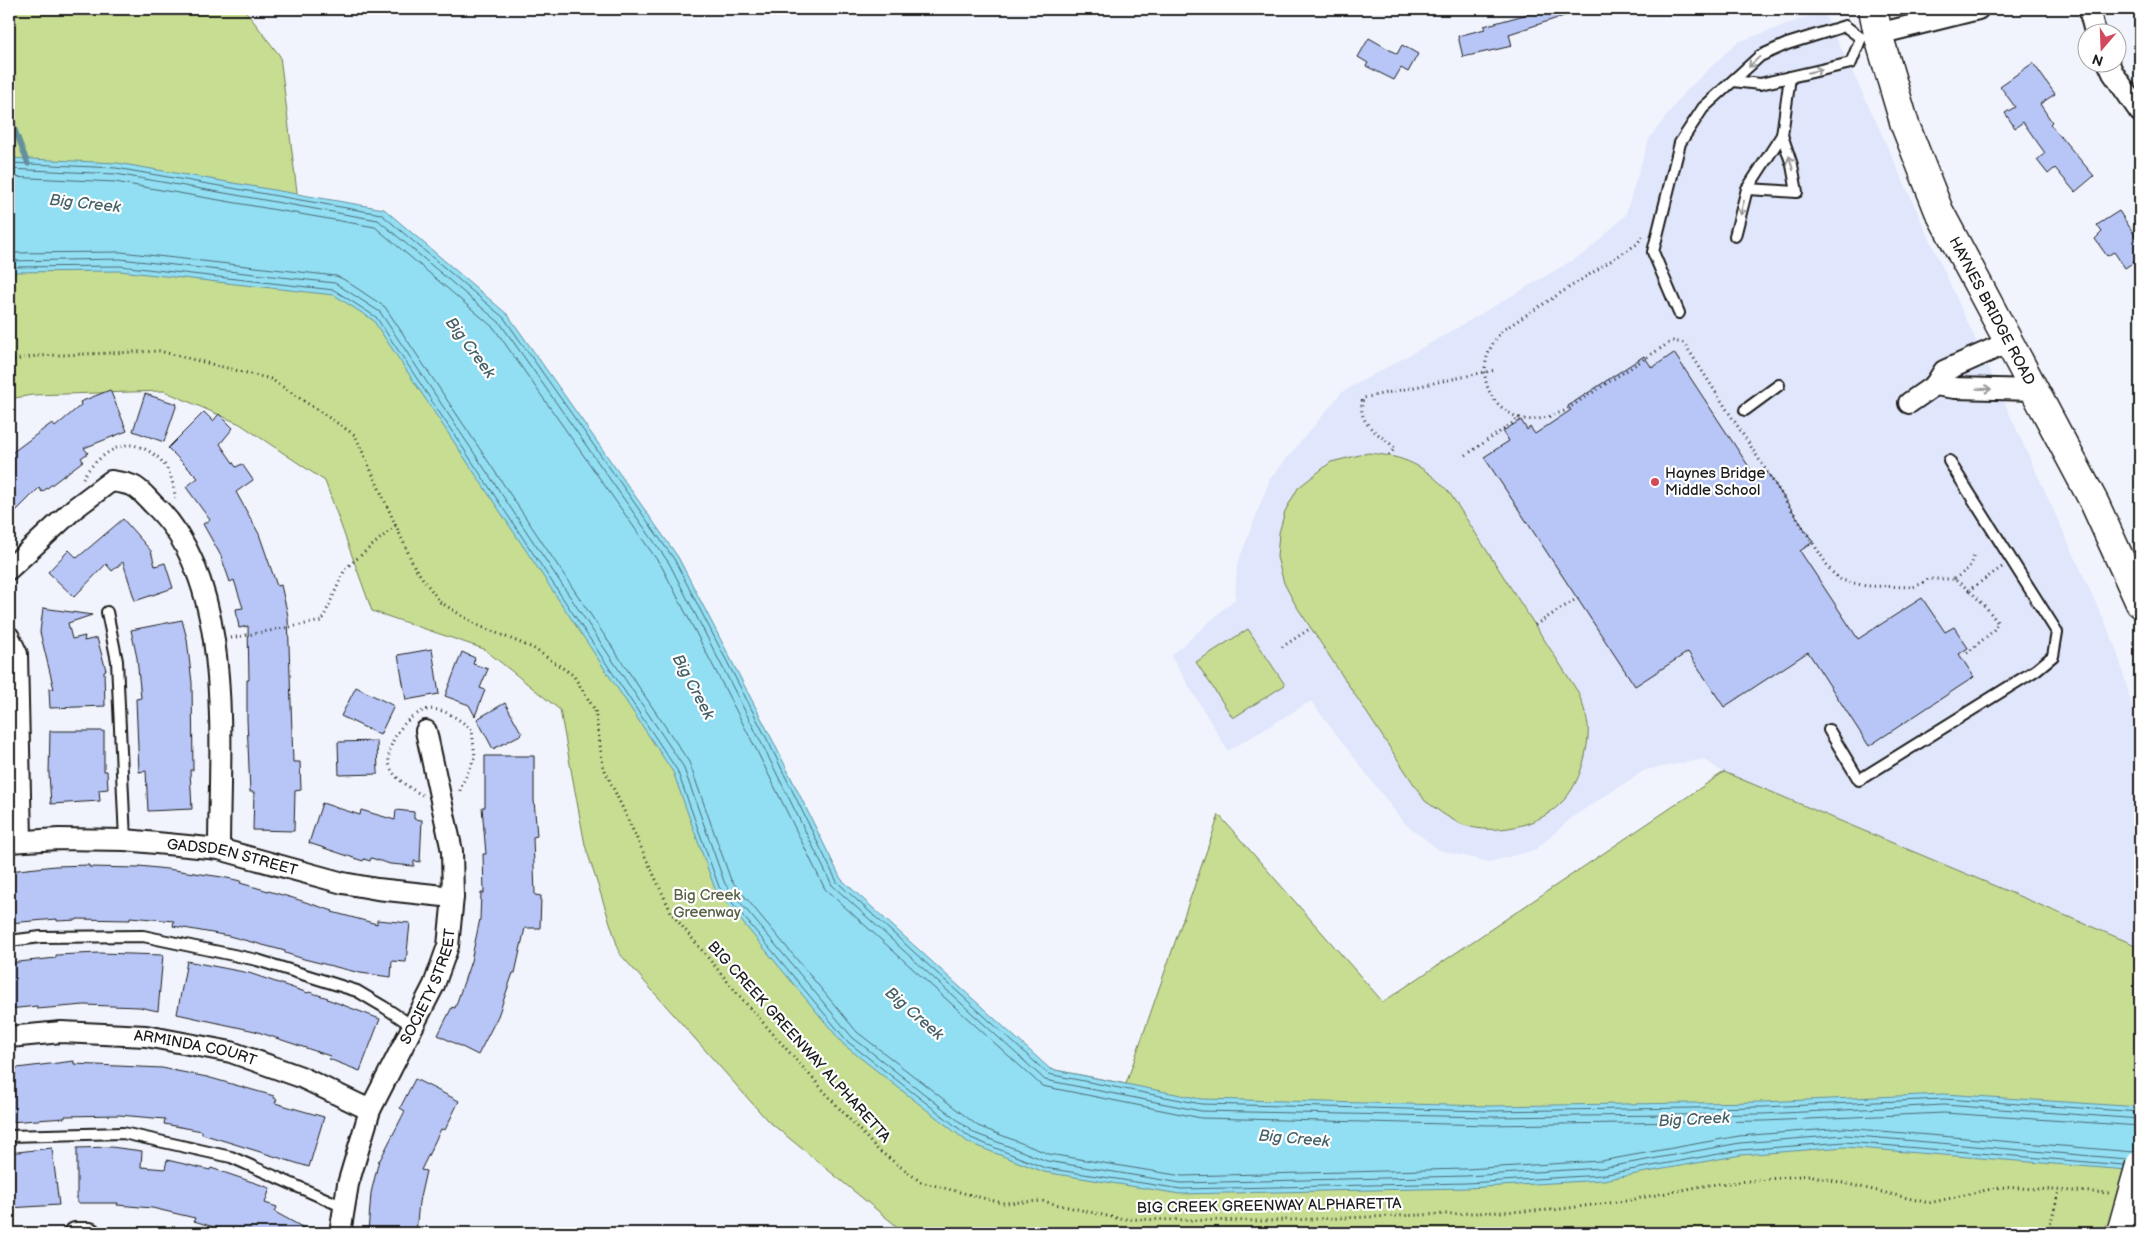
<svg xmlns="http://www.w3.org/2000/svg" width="2149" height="1242" font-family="'Balsamiq Sans',sans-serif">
<rect width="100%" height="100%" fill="#f1f4fd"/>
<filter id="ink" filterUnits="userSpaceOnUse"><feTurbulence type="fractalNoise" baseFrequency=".02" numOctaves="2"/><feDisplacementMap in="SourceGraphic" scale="10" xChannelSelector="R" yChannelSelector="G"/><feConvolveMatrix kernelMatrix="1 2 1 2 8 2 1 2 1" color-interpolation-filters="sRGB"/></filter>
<g filter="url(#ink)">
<!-- built -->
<polygon fill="#e0e6fb" points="1823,11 1872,113 2116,647 2140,735 2140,947 1724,773 1704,759 1645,770 1574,816 1535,850 1489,862 1439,850 1403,822 1311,701 1228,751 1171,656 1235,599 1237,565 1270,479 1342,392 1438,339 1585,253 1625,216 1649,139 1684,93 1736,43"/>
<!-- green -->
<g fill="#c7dd92" stroke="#727c57">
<polygon points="9,9 244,9 280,56 308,280 402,315 881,1027 1050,1069 1126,1084 1219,815 1383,1002 1724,772 2140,947 2140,1233 2105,1225 2102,1233 905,1233 767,1120 620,954 585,845 560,710 484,649 372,611 325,481 240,424 164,391 32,395 9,399"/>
<path d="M1368,453C1404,456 1424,465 1449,492L1578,692C1583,706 1590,722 1588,737C1586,759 1578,787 1561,803C1540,825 1500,834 1471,827C1453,823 1440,811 1425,801L1295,604L1284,583L1277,557L1279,533L1285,511L1298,488L1331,462Z"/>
<polygon points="1248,629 1285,685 1233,718 1196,662"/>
</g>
<!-- water -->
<polygon fill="#92def3" stroke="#63909d" points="9,158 117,163 384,209 508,315 678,557 773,741 841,879 1050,1069 1201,1099 1489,1106 1762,1102 1944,1094 2140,1107 2140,1171 1845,1147 1741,1155 1603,1180 1467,1188 1180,1194 1044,1172 969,1143 844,1045 715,889 673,772 373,320 334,295 120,271 9,272"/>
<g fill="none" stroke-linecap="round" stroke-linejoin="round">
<!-- shore -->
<g stroke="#4b6a72" stroke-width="1">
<polyline points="9,163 116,168 381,214 504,318 674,559 769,743 837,882 1048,1074 1201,1104 1489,1111 1763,1107 1944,1099 2140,1112"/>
<polyline points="9,169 116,174 378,220 500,323 669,563 763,746 832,885 1045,1080 1201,1111 1489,1117 1763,1114 1944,1105 2140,1119"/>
<polyline points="9,177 115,182 375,227 494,328 662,567 756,749 825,889 1042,1086 1201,1118 1489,1125 1763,1121 1944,1113 2140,1126"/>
<polyline points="9,253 121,252 336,276 343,279 385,307 689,762 731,880 857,1032 978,1126 1049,1154 1182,1176 1466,1169 1601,1161 1739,1136 1844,1128 2134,1152"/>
<polyline points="9,261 120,259 335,283 380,312 683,766 725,884 852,1037 974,1133 1047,1161 1181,1183 1466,1176 1602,1168 1740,1143 1845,1135 2127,1159"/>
<polyline points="9,267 120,266 334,290 376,317 677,770 719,887 848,1042 971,1138 1045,1168 1181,1189 1467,1183 1602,1175 1741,1150 1845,1142 2124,1165"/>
</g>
<!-- stream -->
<polyline stroke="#63909d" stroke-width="5" points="9,114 28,164"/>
</g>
<!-- building -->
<g fill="#b7c6f6" stroke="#1c1c1c">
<polygon points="1526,9 1578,9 1579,11 1509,34 1512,46 1463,57 1458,36 1485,29 1484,26 1528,14"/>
<polygon points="1369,38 1397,54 1402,45 1418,54 1408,72 1401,68 1394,80 1366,66 1368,63 1358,57"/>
<polygon points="2033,63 2055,94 2040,104 2052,122 2050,124 2094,176 2075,192 2055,168 2048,174 2037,160 2045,153 2023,122 2015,128 2005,113 2015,107 2000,86"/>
<polygon points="2119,211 2140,243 2140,258 2125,268 2114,252 2107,256 2095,239 2102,232 2097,225"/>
<polygon points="1674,353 1757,479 1767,472 1813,542 1800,551 1858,639 1922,598 1945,632 1954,627 1968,648 1959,654 1974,677 1869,746 1808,652 1724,707 1688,652 1635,686 1484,457 1509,441 1503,431 1521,420 1527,430 1530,427 1535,434 1571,410 1568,406 1644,356 1652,368"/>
<polygon points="110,390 127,431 84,448 88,453 81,458 83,461 42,492 39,488 9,518 9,455 52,423 55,427 81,405 80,402"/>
<polygon points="145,394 177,404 164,442 133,431"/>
<polygon points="204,412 213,421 219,414 233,428 220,444 236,467 242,464 253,480 236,492 259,534 277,586 281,585 288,616 293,762 300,762 301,790 295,791 294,831 253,830 254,792 250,792 247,719 247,680 249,680 248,626 239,628 236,609 243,608 234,580 230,582 221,556 203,524 210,520 186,487 198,478 168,448"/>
<polygon points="123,519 151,551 155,566 165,563 173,588 135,601 123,562 112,571 106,564 74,597 48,572 69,550 77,558"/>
<polygon points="43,608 92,615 68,623 72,639 85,636 84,641 97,638 106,670 104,671 105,706 50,708 49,689 54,689 40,632"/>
<polygon points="182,620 187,639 192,683 193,770 190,770 192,809 148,811 146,771 139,772 136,699 141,698 137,658 131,630"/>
<polygon points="432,649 439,694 406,700 398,655"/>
<polygon points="462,652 475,658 473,664 488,669 480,688 485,690 475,716 469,705 445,696"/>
<polygon points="356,687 394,706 380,735 341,716"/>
<polygon points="505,703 522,734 493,749 477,719"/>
<polygon points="50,731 104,731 104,771 107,771 108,789 99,790 100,801 51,804 49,774"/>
<polygon points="377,741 378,774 339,775 338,742"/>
<polygon points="485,756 534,756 534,800 537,836 533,837 535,895 541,896 540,928 525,928 515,973 513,973 498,1016 478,1055 438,1035 452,1007 455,1008 471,961 480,919 481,893 484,893 483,854 486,854 482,807 485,807"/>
<polygon points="322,803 360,815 361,810 395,820 396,810 414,812 414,819 422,820 420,862 414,861 414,866 390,864 371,858 370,861 364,859 363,861 309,843"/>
<polygon points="89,865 89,867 139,868 139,866 167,869 222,877 241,881 240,883 293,898 333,911 332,912 377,924 377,920 410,923 406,962 392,961 391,977 360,973 304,959 285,953 285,951 229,936 173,926 174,921 130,917 130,920 77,919 77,920 57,921 57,919 9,923 9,871 55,866"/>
<polygon points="99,953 163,955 158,1011 139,1007 84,1005 37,1009 37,1006 9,1009 9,963 56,958 56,955"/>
<polygon points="187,961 249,973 308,993 309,992 328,998 327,999 380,1019 360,1071 329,1059 330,1056 255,1031 177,1014"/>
<polygon points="74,1061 74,1064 162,1068 207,1077 274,1096 274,1098 277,1099 275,1103 324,1117 309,1167 202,1134 202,1131 164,1124 165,1119 119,1115 65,1116 65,1118 9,1122 9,1069"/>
<polygon points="415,1079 459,1101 445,1130 441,1129 421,1170 426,1171 419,1202 416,1233 368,1233 371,1193 379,1160 380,1160 405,1111 400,1108"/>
<polygon points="111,1147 142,1151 141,1167 165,1169 167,1160 210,1170 211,1168 270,1188 265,1203 277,1207 275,1212 313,1233 233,1233 194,1221 195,1218 152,1208 117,1205 118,1203 77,1203 77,1148"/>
<polygon points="52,1148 59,1205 9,1208 9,1153"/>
</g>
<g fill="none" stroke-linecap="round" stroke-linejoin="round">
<defs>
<g id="service">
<polyline points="1733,81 1760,84 1851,63 1861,38"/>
<polyline points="1747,189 1797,192 1792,165 1782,135"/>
<polyline points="1735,236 1747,189 1782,135 1790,77"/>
<polyline points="1679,313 1653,252 1680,143 1703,108 1760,56 1787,44 1845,26 1861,38"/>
<polyline points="1745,410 1779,385"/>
<polyline points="107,612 117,661 125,840"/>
<polyline points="1829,730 1859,780 2036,670 2053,656 2057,632 1949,461"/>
<polyline points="9,941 41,937 143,936 257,960 357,991 384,1007 414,1027"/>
<polyline points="9,1136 123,1133 231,1157 346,1208"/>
</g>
<g id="minor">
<polyline points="2089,9 2095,32"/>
<polyline points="1878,34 1978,9"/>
<polyline points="2108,62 2113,73 2140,112"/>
<polyline points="1935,385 1955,388 2035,390"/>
<polyline points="1909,403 1935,385 1944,371 2009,342"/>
<path d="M9,569L75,508L111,481C118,482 127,483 133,486C140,489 147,498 153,504C236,580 219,746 219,849"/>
<polyline points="9,637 17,654 21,841"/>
<path id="s1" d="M9,842L59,839L125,840L219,849L343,883L377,889L453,897"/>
<path id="s2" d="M9,1037L61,1032L146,1036L231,1052L301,1077L370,1110"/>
<polyline points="75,1233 90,1233"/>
<path id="s3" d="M340,1233L348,1184L370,1110L434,985L448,946L453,897L452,851L426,731"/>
</g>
<g id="secondary">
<path id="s4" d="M1873,9L1878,34L1905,125L1939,211L2094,502L2140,603"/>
</g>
</defs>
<!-- service casing -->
<use href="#service" stroke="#1c1c1c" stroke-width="14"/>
<!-- minor casing -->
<use href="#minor" stroke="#1c1c1c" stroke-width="24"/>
<!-- secondary casing -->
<use href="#secondary" stroke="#1c1c1c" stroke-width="31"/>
<!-- path -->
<g stroke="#1c1c1c" stroke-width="3" stroke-dasharray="1 4" stroke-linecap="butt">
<polyline points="9,361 36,356 159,351 271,379 355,435 415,568 440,602 477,625 533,648 573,675 595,710 603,766 672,914 742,999 840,1109 878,1150 921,1182 1002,1203 1042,1201 1120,1219 1262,1221 1553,1210 1625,1201 1708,1185 1809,1175 1929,1203 2000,1187 2110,1193"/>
<path d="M1519,418C1479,401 1475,360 1503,330L1637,244L1643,235"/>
<path d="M1389,455L1395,448C1378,432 1356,425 1363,398L1495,370"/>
<path d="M1466,455L1520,418C1536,422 1549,417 1564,411L1672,341L1684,343L1831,571L1841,580L1866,586L1913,587L1921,584L1928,579H1954L1969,590L2002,567"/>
<path d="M83,478C90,464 114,444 130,445C141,445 158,455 164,464C172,474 174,489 176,501"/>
<path d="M1954,579C1964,572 1972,568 1974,555"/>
<polyline points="1535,625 1578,598"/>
<polyline points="231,638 322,621 345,569 396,525"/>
<polyline points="1282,647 1311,628"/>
<polyline points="1967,653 1992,632 1998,623 1986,607 1969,590"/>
<path d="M417,714C436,701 458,718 472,730L475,757L460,789V793"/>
<path d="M412,717C398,727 383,752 391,769C397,781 412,789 422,795"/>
<polyline points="2048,1233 2059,1191"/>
</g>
<!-- service -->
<use href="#service" stroke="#fff" stroke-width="10"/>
<!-- minor -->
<use href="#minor" stroke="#fff" stroke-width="20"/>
<!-- secondary -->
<use href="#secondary" stroke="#fff" stroke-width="28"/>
<defs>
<polyline id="secondary-bridge" points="2122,1229 2140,1165"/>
</defs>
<!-- secondary-bridge casing -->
<use href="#secondary-bridge" stroke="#1c1c1c" stroke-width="31" stroke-linecap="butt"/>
<!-- secondary-bridge -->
<use href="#secondary-bridge" stroke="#fff" stroke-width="28"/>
</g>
<!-- one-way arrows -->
<defs><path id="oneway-shaft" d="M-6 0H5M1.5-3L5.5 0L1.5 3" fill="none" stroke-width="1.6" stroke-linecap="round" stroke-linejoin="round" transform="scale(1.25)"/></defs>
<g stroke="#999">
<use href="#oneway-shaft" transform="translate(1754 62) rotate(137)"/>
<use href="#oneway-shaft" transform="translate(1815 71) rotate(-13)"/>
<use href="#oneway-shaft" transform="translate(1791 163) rotate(-106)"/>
<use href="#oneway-shaft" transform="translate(1742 208) rotate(105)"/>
<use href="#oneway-shaft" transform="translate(1984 389) rotate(1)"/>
</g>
</g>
<!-- markers -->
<circle fill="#d1495b" stroke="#fff" stroke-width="2" cx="1655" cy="482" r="5"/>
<g text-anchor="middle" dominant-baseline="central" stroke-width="4.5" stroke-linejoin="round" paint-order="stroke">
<!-- street labels -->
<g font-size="15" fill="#1c1c1c" stroke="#fff">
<text stroke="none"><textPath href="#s4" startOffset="326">HAYNES BRIDGE ROAD</textPath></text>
<text stroke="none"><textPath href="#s1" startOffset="225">GADSDEN STREET</textPath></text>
<text stroke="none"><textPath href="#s3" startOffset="264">SOCIETY STREET</textPath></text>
<text transform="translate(799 1042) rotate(48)">BIG CREEK GREENWAY ALPHARETTA</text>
<text stroke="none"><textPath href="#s2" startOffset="188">ARMINDA COURT</textPath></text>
<text transform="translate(1269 1206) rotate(-1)">BIG CREEK GREENWAY ALPHARETTA</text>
</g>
<!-- poi labels -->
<g font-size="15" fill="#1c1c1c" stroke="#fff" text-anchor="start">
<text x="1665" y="473">Haynes Bridge<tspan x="1665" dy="17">Middle School</tspan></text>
</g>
<!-- park labels -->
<g font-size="15" fill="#586045" stroke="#fff">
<text x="707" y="895">Big Creek<tspan x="707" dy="17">Greenway</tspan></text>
</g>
<!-- water labels -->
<g font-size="16" font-style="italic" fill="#456067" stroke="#fff">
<text transform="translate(85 204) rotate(6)">Big Creek</text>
<text transform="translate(470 348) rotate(53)">Big Creek</text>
<text transform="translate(693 687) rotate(62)">Big Creek</text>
<text transform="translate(914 1014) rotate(41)">Big Creek</text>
<text transform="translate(1694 1120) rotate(-3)">Big Creek</text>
<text transform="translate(1294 1139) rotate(5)">Big Creek</text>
</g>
</g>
<!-- margin -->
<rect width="2149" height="1242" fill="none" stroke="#fff" stroke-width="30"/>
<rect x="15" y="15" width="2119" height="1212" fill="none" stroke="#1c1c1c" stroke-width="2" filter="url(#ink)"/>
<!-- north arrow -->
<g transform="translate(2102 48) rotate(199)"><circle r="24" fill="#ffffff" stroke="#a4a4a4"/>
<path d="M0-4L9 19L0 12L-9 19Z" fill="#d1495b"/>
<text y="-8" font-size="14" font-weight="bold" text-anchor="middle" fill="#1c1c1c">N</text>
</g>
</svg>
